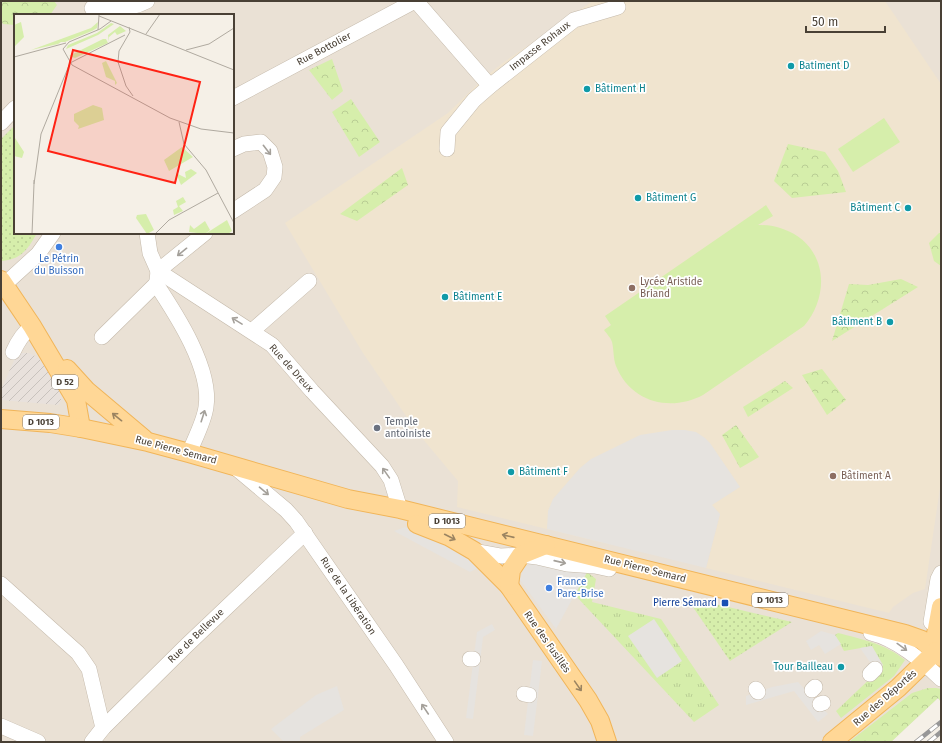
<svg xmlns="http://www.w3.org/2000/svg" width="942" height="743" font-family="'Fira Sans',sans-serif">
<defs>
<pattern id="industrial-furrows" width="10" height="10" patternUnits="userSpaceOnUse"><rect width="10" height="10" fill="#e8e1dc"/><path d="M-1 1l2-2M0 10L10 0M9 11l2-2" fill="none" stroke="#c8c2bd"/></pattern>
<pattern id="grass-tufts" width="24" height="20" patternUnits="userSpaceOnUse"><rect width="24" height="20" fill="#d6eeab"/><path d="M3 7l-1-3M5 7V3M7 7l1-3M15 17l-1-3M17 17v-4M19 17l1-3" fill="none" stroke="#b9cd94"/></pattern>
<pattern id="forest-crowns" width="20" height="18" patternUnits="userSpaceOnUse"><rect width="20" height="18" fill="#d6eeab"/><path d="M2 6a3 3 0 1 1 6 0M12 15a3 3 0 1 1 6 0" fill="none" stroke="#b9cd94"/></pattern>
<pattern id="park-dots" width="8" height="8" patternUnits="userSpaceOnUse"><rect width="8" height="8" fill="#d6eeab"/><path d="M2 2h.1M6 6h.1" fill="none" stroke="#b9cd94" stroke-width="1.8" stroke-linecap="round"/></pattern>
</defs>
<rect width="100%" height="100%" fill="#f5f0e7"/>
<!-- residential -->
<path fill="#eae1d5" fill-rule="evenodd" d="M1,1H941V702L938,698L891,742H1ZM15,15H233V233H15Z"/>
<!-- industrial -->
<polygon fill="url(#industrial-furrows)" points="21,353 29,353 37,357 44,364 60,386 61,401 58,405 1,400 1,390 16,356"/>
<!-- education -->
<polygon fill="#f0e4cf" points="593,1 885,1 941,84 941,481 925,589 913,593 893,607 889,613 706,568 720,514 608,544 457,507 458,481 417,432 363,353 285,223 448,113 484,78 504,62"/>
<!-- grass -->
<g fill="url(#grass-tufts)">
<polygon points="587,572 596,579 592,602 661,619 719,705 694,722 575,595"/>
<path d="M838,633C861,639 886,644 905,660L894,676L841,718L836,711L877,672L872,646L844,651L835,635Z"/>
</g>
<!-- forest -->
<g fill="url(#forest-crowns)">
<polygon points="6,1 39,2 54,1 57,5 50,15 15,15 15,25 3,24 1,20 1,3"/>
<polygon points="332,59 343,91 332,100 309,70"/>
<polygon points="351,99 380,142 359,157 332,112"/>
<polygon points="788,144 825,152 838,171 846,192 792,198 774,181"/>
<polygon points="402,168 408,185 357,221 340,214"/>
<polygon points="939,233 941,233 941,266 934,261 929,243"/>
<polygon points="901,279 918,287 832,341 849,284 868,285"/>
<polygon points="822,369 846,400 827,415 802,375"/>
<polygon points="785,381 793,388 748,417 743,407"/>
<polygon points="736,425 759,457 740,468 722,435"/>
<polygon points="928,688 936,688 941,689 941,702 938,698 891,742 849,742 912,693"/>
</g>
<!-- park -->
<g fill="url(#park-dots)">
<path d="M15,125V233H37C28,249 22,259 2,261L1,139Z"/>
<polygon points="686,597 792,622 730,661"/>
</g>
<!-- pitch -->
<g fill="#d6eeab">
<polygon points="884,118 900,142 853,172 838,149"/>
<path d="M766,205L773,216L758,225C767,225 775,226 783,229C826,244 832,293 804,326L703,395C671,412 631,403 616,366C613,358 614,350 612,342C611,338 606,333 604,330L611,325L605,316Z"/>
</g>
<!-- parking -->
<g fill="#e6e3df">
<polygon points="672,430 685,430 696,432 705,438 710,443 740,487 712,505 720,514 706,568 547,529 548,511 553,499 580,468 591,459 640,435"/>
<polygon points="405,527 448,544 482,566 470,572 394,531"/>
<polygon points="532,563 587,572 556,629 520,580 524,568"/>
<polygon points="654,619 682,661 657,678 628,636"/>
<polygon points="492,624 495,630 483,637 473,719 466,718 477,632"/>
<polygon points="821,631 835,635 841,644 825,654 819,645 811,650 806,641"/>
<polygon points="872,646 883,665 877,672 860,648"/>
<polygon points="533,660 542,661 533,736 524,735"/>
<polygon points="798,682 828,714 818,722 794,691 746,705 746,696 772,687"/>
<polygon points="337,686 344,710 300,737 300,742 284,742 271,729 316,695"/>
</g>
<g fill="none" stroke-linecap="round" stroke-linejoin="round">
<defs>
<g id="minor">
<polyline points="416,1 490,86 574,20 618,7"/>
<path d="M92,8C111,10 130,10 147,1"/>
<polyline points="233,98 415,1"/>
<polyline points="1,123 15,108"/>
<polyline points="233,149 244,144 261,142 270,151 275,167 274,177 265,190 233,211"/>
<polyline points="447,149 448,132 474,100 490,86"/>
<polyline points="147,233 150,253 158,271 272,345 312,391 382,466 391,480 400,509"/>
<polyline points="157,281 158,271 205,233"/>
<polyline points="5,284 38,254 53,233"/>
<path d="M156,284C176,314 212,369 206,407C204,422 195,438 189,453"/>
<polyline points="252,331 309,281"/>
<polyline points="102,337 156,284"/>
<path d="M13,352C18,341 23,333 32,326"/>
<polyline points="236,468 286,510 296,521 396,665 446,742"/>
<polyline points="474,551 501,556 521,555 537,557 567,564 595,566 609,569"/>
<polyline points="1,584 78,653 89,669 103,728"/>
<polyline points="931,622 938,579 941,573"/>
<path d="M871,633C897,639 922,661 941,679"/>
<polyline points="470,659 473,659"/>
<polyline points="870,674 875,669"/>
<polyline points="756,689 758,692"/>
<polyline points="812,690 815,687"/>
<polyline points="524,694 529,695"/>
<polyline points="820,704 823,703"/>
<polyline points="1,726 38,742"/>
<polyline points="92,742 103,728 187,645 305,533"/>
</g>
<g id="major">
<polyline points="1,280 32,326 76,400 81,428"/>
<polyline points="67,369 87,391 144,439"/>
<polyline points="1,419 50,423 81,428 148,442 189,453 348,499 400,509 905,634 922,640 941,657"/>
<polyline points="417,524 450,537 474,551 509,586 588,700 600,721 607,742"/>
<polyline points="509,586 511,570 521,555 546,545"/>
<polyline points="936,651 936,634 941,607"/>
<polyline points="832,742 898,688 936,651"/>
</g>
</defs>
<!-- minor casing -->
<use href="#minor" stroke="#c5baab" stroke-width="16"/>
<!-- major casing -->
<use href="#major" stroke="#f1b559" stroke-width="20"/>
<!-- minor -->
<use href="#minor" stroke="#fff" stroke-width="15"/>
<!-- major -->
<use href="#major" stroke="#ffd796" stroke-width="18"/>
<defs>
<g id="rail">
<polyline points="916,742 941,722"/>
<polyline points="929,742 941,732"/>
</g>
</defs>
<!-- rail casing -->
<use href="#rail" stroke="#979797" stroke-width="4.5"/>
<!-- rail -->
<use href="#rail" stroke="#fff" stroke-width="3" stroke-dasharray="9" stroke-linecap="butt"/>
</g>
<!-- one-way arrows -->
<defs><path id="oneway-shaft" d="M-6 0H5M1.5-3L5.5 0L1.5 3" fill="none" stroke-width="1.6" stroke-linecap="round" stroke-linejoin="round"/></defs>
<g stroke="#a4a09a">
<use href="#oneway-shaft" transform="translate(267 150) rotate(52)"/>
<use href="#oneway-shaft" transform="translate(182 252) rotate(141)"/>
<use href="#oneway-shaft" transform="translate(237 321) rotate(-148)"/>
<use href="#oneway-shaft" transform="translate(203 416) rotate(-72)"/>
<use href="#oneway-shaft" transform="translate(386 473) rotate(-125)"/>
<use href="#oneway-shaft" transform="translate(264 491) rotate(40)"/>
<use href="#oneway-shaft" transform="translate(560 562) rotate(13)"/>
<use href="#oneway-shaft" transform="translate(902 647) rotate(36)"/>
<use href="#oneway-shaft" transform="translate(425 709) rotate(-124)"/>
</g>
<g stroke="#9b8461">
<use href="#oneway-shaft" transform="translate(117 417) rotate(-141)"/>
<use href="#oneway-shaft" transform="translate(508 536) rotate(-167)"/>
<use href="#oneway-shaft" transform="translate(450 537) rotate(27)"/>
<use href="#oneway-shaft" transform="translate(578 686) rotate(55)"/>
</g>
<!-- markers -->
<g fill="#0f9aa8" stroke="#fff" stroke-width="1.5">
<circle cx="791" cy="66" r="4"/>
<circle cx="587" cy="89" r="4"/>
<circle cx="638" cy="198" r="4"/>
<circle cx="908" cy="208" r="4"/>
<circle cx="445" cy="297" r="4"/>
<circle cx="890" cy="322" r="4"/>
<circle cx="511" cy="472" r="4"/>
<circle cx="841" cy="667" r="4"/>
</g>
<g fill="#3f7fe0" stroke="#fff" stroke-width="1.5">
<circle cx="59" cy="247" r="4"/>
<circle cx="549" cy="588" r="4"/>
</g>
<g fill="#8d6e63" stroke="#fff" stroke-width="1.5">
<circle cx="632" cy="288" r="4"/>
<circle cx="833" cy="476" r="4"/>
</g>
<circle fill="#6b7280" stroke="#fff" stroke-width="1.5" cx="377" cy="428" r="4"/>
<rect fill="#1a4fb4" stroke="#fff" stroke-width="1.5" x="721" y="599" width="8" height="8" rx="2"/>
<g text-anchor="middle" dominant-baseline="central" stroke-width="3.5" stroke-linejoin="round" paint-order="stroke">
<!-- shield labels -->
<g fill="#fff" stroke="#807972" stroke-width="1">
<rect x="52" y="375" width="26" height="14" rx="3"/>
<rect x="23" y="415" width="36" height="14" rx="3"/>
<rect x="429" y="514" width="36" height="14" rx="3"/>
<rect x="752" y="593" width="36" height="14" rx="3"/>
</g>
<g font-size="9" font-weight="bold" fill="#494035">
<text x="65" y="382">D 52</text>
<text x="41" y="422">D 1013</text>
<text x="447" y="521">D 1013</text>
<text x="770" y="600">D 1013</text>
</g>
<!-- street labels -->
<g font-size="10" fill="#494035" stroke="#fff">
<text transform="translate(540 46) rotate(-38)">Impasse Rohaux</text>
<text transform="translate(324 49) rotate(-28)">Rue Bottolier</text>
<text transform="translate(291 368) rotate(48)">Rue de Dreux</text>
<text transform="translate(176 450) rotate(15)">Rue Pierre Semard</text>
<text transform="translate(645 569) rotate(14)">Rue Pierre Semard</text>
<text transform="translate(348 596) rotate(56)">Rue de la Libération</text>
<text transform="translate(196 636) rotate(-44)">Rue de Bellevue</text>
<text transform="translate(547 642) rotate(55)">Rue des Fusillés</text>
<text transform="translate(885 698) rotate(-41)">Rue des Déportés</text>
</g>
<!-- culture labels -->
<g font-size="10" fill="#0d838f" stroke="#fff" text-anchor="start">
<text x="799" y="66">Batiment D</text>
<text x="595" y="89">Bâtiment H</text>
<text x="646" y="198">Bâtiment G</text>
<text x="900" y="208" text-anchor="end">Bâtiment C</text>
<text x="453" y="297">Bâtiment E</text>
<text x="882" y="322" text-anchor="end">Bâtiment B</text>
<text x="519" y="472">Bâtiment F</text>
<text x="833" y="667" text-anchor="end">Tour Bailleau</text>
</g>
<!-- shop labels -->
<g font-size="10" fill="#366cbe" stroke="#fff">
<text x="59" y="259">Le Pétrin<tspan x="59" dy="12">du Buisson</tspan></text>
<text x="557" y="582" text-anchor="start">France<tspan x="557" dy="12">Pare-Brise</tspan></text>
</g>
<!-- education labels -->
<g font-size="10" fill="#785e54" stroke="#fff" text-anchor="start">
<text x="640" y="282">Lycée Aristide<tspan x="640" dy="12">Briand</tspan></text>
<text x="841" y="476">Bâtiment A</text>
</g>
<!-- worship labels -->
<g font-size="10" fill="#5b616d" stroke="#fff" text-anchor="start">
<text x="385" y="422">Temple<tspan x="385" dy="12">antoiniste</tspan></text>
</g>
<!-- transit labels -->
<g font-size="10" fill="#164399" stroke="#fff" text-anchor="end">
<text x="717" y="603">Pierre Sémard</text>
</g>
</g>
<!-- overview -->
<g transform="translate(14 14)">
<rect width="220" height="220" fill="#f5f0e7"/>
<path d="M84,8L83,14L78,17L51,28H47L44,30L17,36L77,14ZM97,9L100,10L84,21L52,35L54,31L83,19ZM106,12L112,17L103,21L101,18L95,23V28L94,21ZM92,47L103,69L101,71V67L92,63L88,49ZM1,124L10,138L8,144L0,142Z" fill="#d6eeab"/>
<path d="M89,25H92L94,29L61,44L55,42ZM177,155L183,159L167,171L162,159L172,164L171,158ZM169,183L172,188L165,192L169,197L160,201L159,196L164,193L162,187Z" fill="#d6eeab"/>
<path d="M213,206L218,217L214,220H191Z" fill="#d6eeab"/>
<path d="M7,8L10,23L0,33V11ZM168,133L179,143L155,157L150,146ZM132,200L140,216L133,220L122,204L123,201ZM191,207L196,216L191,220L175,218L176,211L180,215Z" fill="#d6eeab"/>
<path d="M79,91L88,94L90,106L64,115L65,112L60,107V100Z" fill="#d6eeab"/>
<path fill="none" stroke="#b0aaa0" stroke-width="1" d="M85,2L220,56M115,13L116,18L105,37L104,48L112,72L119,82M84,16L85,1M132,20L146,0M49,35L58,51L156,104L187,115L220,119M49,35L55,28L86,15L97,7M172,36L195,30L220,14M0,43L52,29M56,49L111,21M165,108L170,130L192,156L220,209M20,166V170L27,120L56,49M18,220L20,170M141,220L155,206L204,179"/>
<path fill="#ff2214" fill-opacity="0.15" stroke="#ff2214" stroke-width="2" d="M59,36L186,68L161,169L34,137Z"/>
<rect width="220" height="220" fill="none" stroke="#494035" stroke-width="2"/>
</g>
<!-- border -->
<rect width="942" height="743" fill="none" stroke="#494035" stroke-width="4"/>
<!-- scale -->
<path d="M806 26v6h79v-6" fill="none" stroke="#494035" stroke-width="2"/>
<text x="812" y="26" font-size="12" fill="#494035" stroke="#ffffff" stroke-width="3" paint-order="stroke">50 m</text>
</svg>
